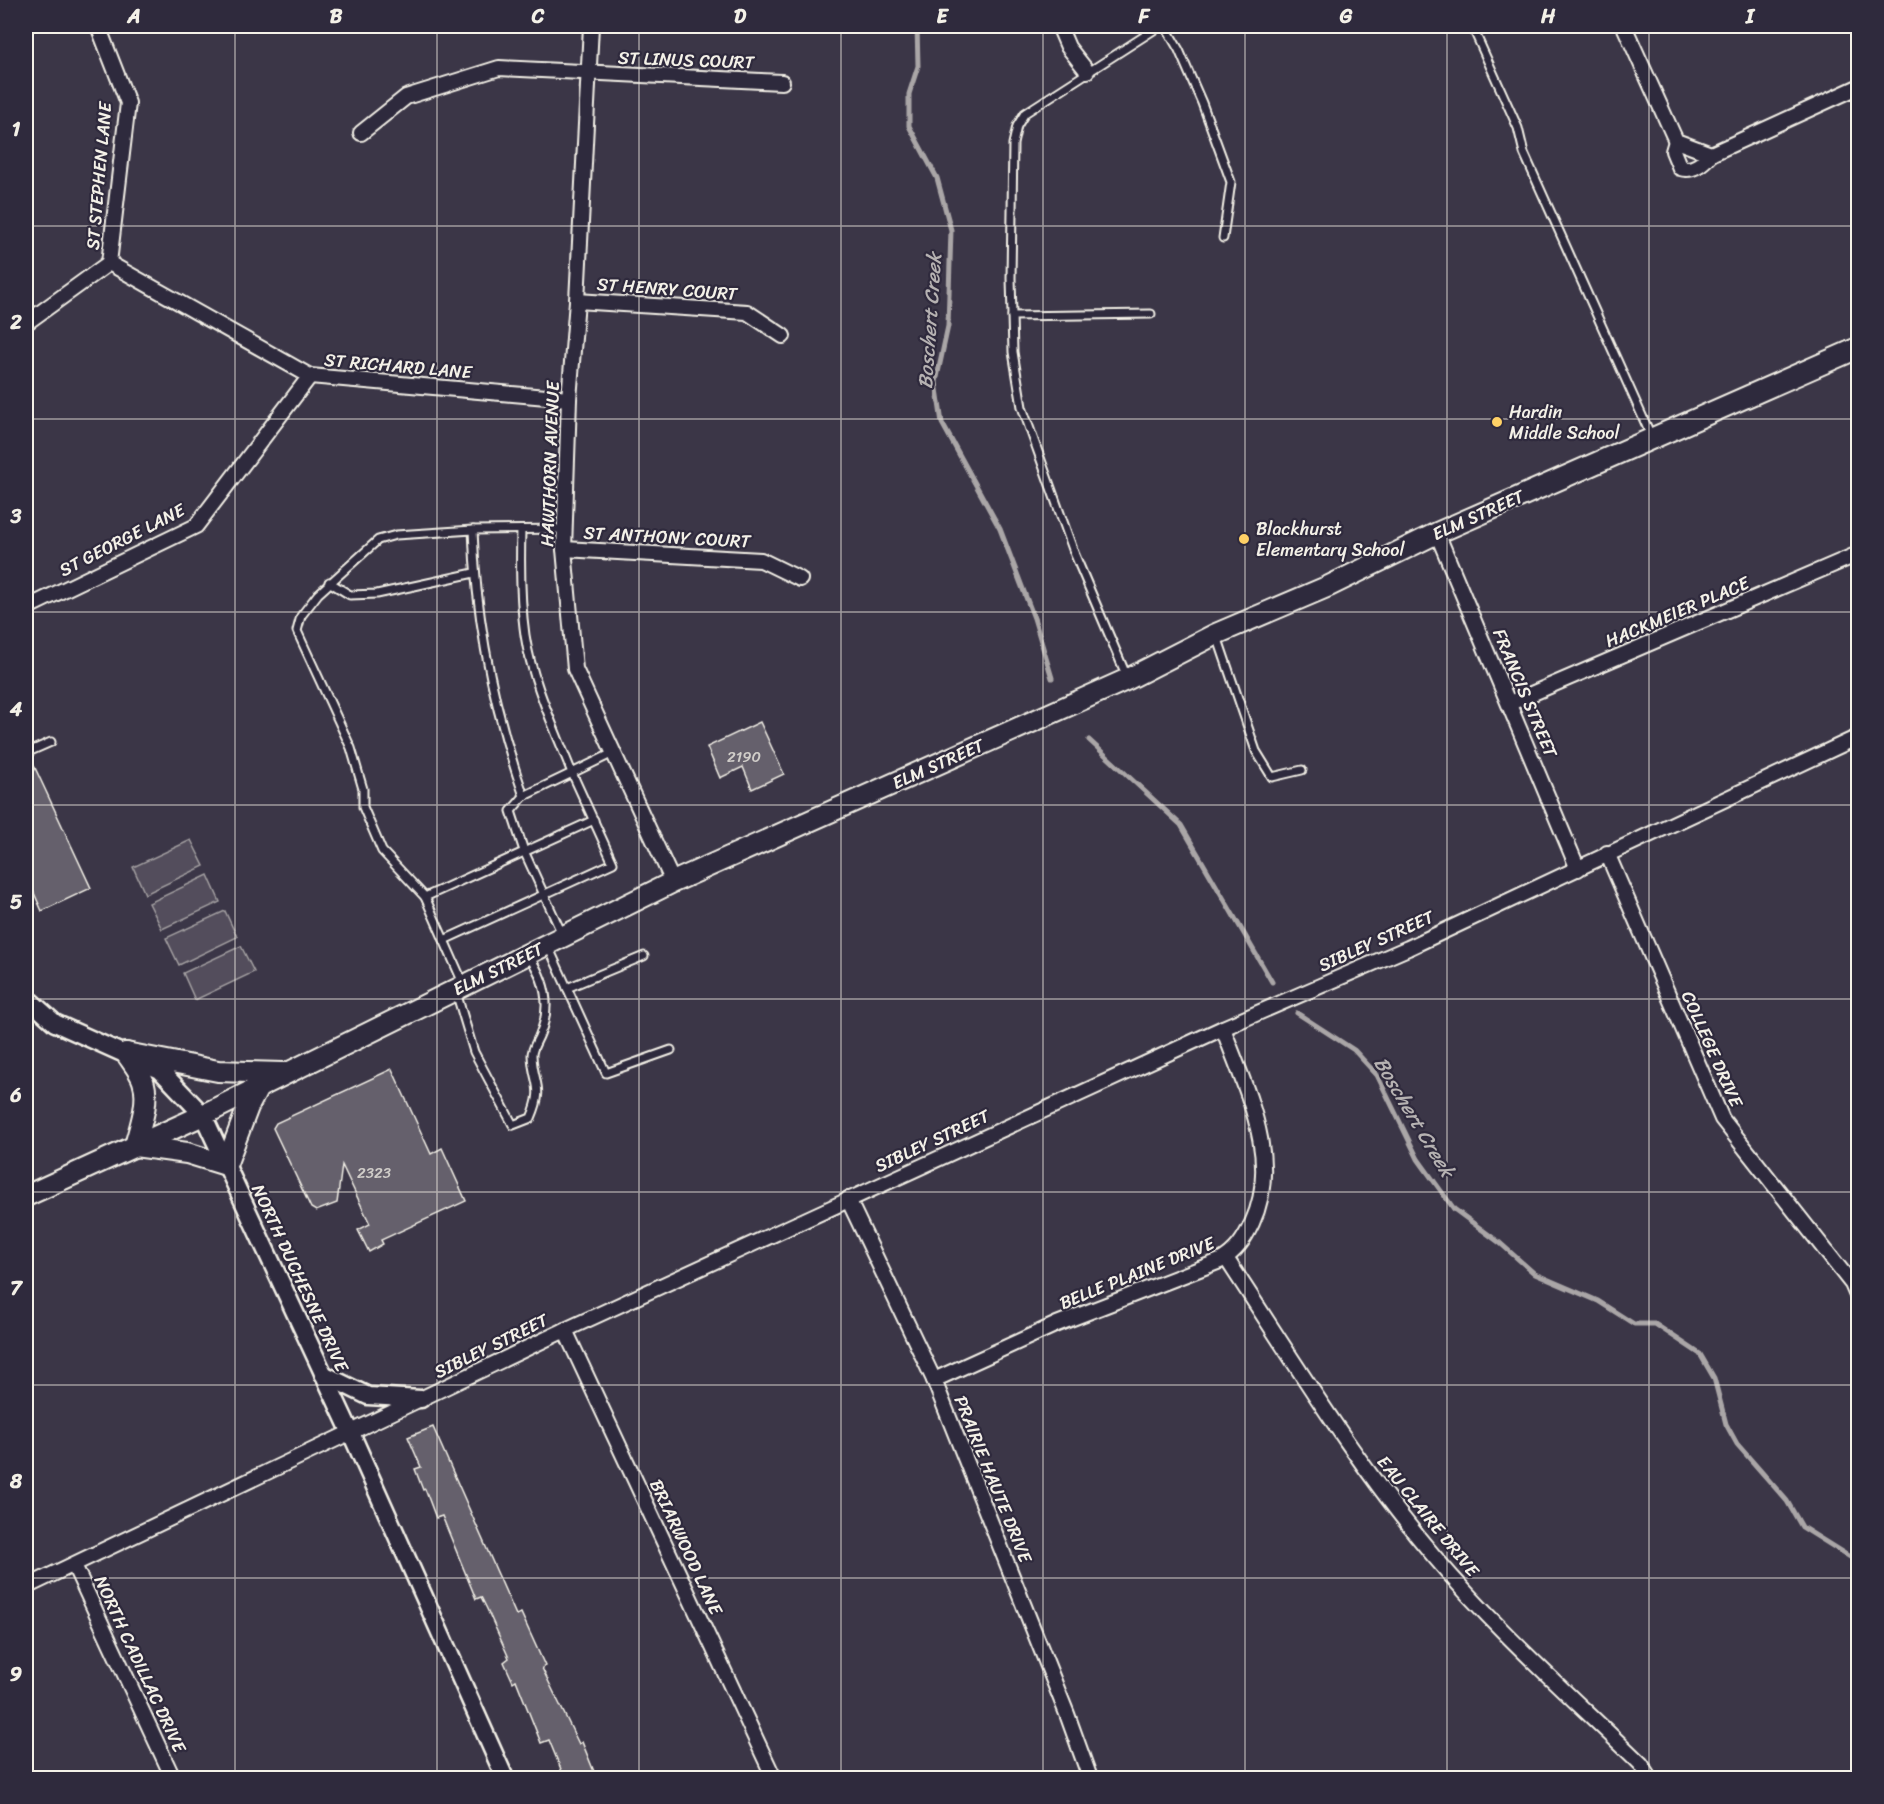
<svg xmlns="http://www.w3.org/2000/svg" width="1884" height="1804" font-family="Sriracha,sans-serif">
<rect width="100%" height="100%" fill="#3b3647"/>
<filter id="ink" filterUnits="userSpaceOnUse"><feTurbulence type="fractalNoise" baseFrequency=".0167" numOctaves="2"/><feDisplacementMap in="SourceGraphic" scale="12" xChannelSelector="R" yChannelSelector="G"/><feConvolveMatrix kernelMatrix="1 2 1 2 8 2 1 2 1" color-interpolation-filters="sRGB"/></filter>
<g filter="url(#ink)">
<!-- green -->
<g fill="#534e5c" stroke="#a4a0a2" stroke-width="1.5">
<polygon points="191,840 204,866 145,894 133,867"/>
<polygon points="208,875 220,902 162,929 149,903"/>
<polygon points="225,911 237,937 179,965 166,938"/>
<polygon points="241,946 254,972 195,1000 183,973"/>
</g>
<g fill="none" stroke-linecap="round" stroke-linejoin="round">
<!-- stream -->
<g stroke="#aaa6a7" stroke-width="5">
<polyline points="917,26 918,66 909,94 909,126 937,178 951,230 948,326 936,382 942,423 1000,529 1034,618 1052,678"/>
<polyline points="1089,740 1181,825 1272,982"/>
<polyline points="1297,1013 1354,1050 1377,1075 1418,1159 1454,1209 1500,1243 1535,1274 1598,1301 1634,1324 1655,1324 1700,1354 1714,1378 1726,1424 1737,1444 1787,1501 1802,1527 1858,1562"/>
</g>
</g>
<!-- building -->
<g fill="#65616c" stroke="#f4f1e8" stroke-width="1.5">
<polygon points="760,722 784,774 752,789 743,767 720,778 707,747"/>
<polygon points="30,757 91,888 42,911 26,875 26,759"/>
<polygon points="392,1069 431,1154 442,1148 466,1201 381,1240 383,1244 369,1252 358,1230 370,1224 342,1165 337,1203 316,1211 311,1208 273,1128 276,1123"/>
<polygon points="433,1427 516,1615 521,1613 545,1666 542,1668 579,1744 582,1742 597,1779 565,1779 549,1740 541,1743 516,1680 513,1682 504,1662 509,1658 487,1609 481,1597 476,1599 442,1516 436,1518 425,1489 423,1490 415,1469 421,1467 408,1437"/>
</g>
<g fill="none" stroke-linecap="round" stroke-linejoin="round">
<defs>
<g id="service">
<polyline points="1165,26 1179,50 1202,103 1231,182 1223,238"/>
<polyline points="1472,26 1518,128 1524,153 1652,438"/>
<polyline points="1012,316 1151,314"/>
<path d="M473,530C476,623 493,708 524,796"/>
<path d="M521,530C520,565 520,600 525,635C532,682 555,729 572,773L524,796L511,811L524,851L562,934"/>
<polyline points="329,582 350,595 377,594 474,573"/>
<polyline points="1217,636 1256,751 1272,777 1302,770"/>
<polyline points="1127,677 1075,555 1022,407 1013,352 1011,278 1013,144 1017,126 1025,113 1160,26"/>
<polyline points="26,753 51,742"/>
<polyline points="425,897 594,820"/>
<polyline points="444,940 613,863 572,773 613,753"/>
<polyline points="548,946 606,1073 671,1050"/>
<polyline points="463,983 425,897 382,851 363,807 363,789 351,748 297,631 301,616 318,594 378,540 396,535 473,530 565,529"/>
<polyline points="567,988 644,956"/>
<path d="M456,992L474,1052L513,1125L531,1118C545,1086 533,1084 532,1055C532,1048 538,1040 540,1034C552,1006 545,979 528,955"/>
</g>
<g id="minor">
<polyline points="26,26 27,26"/>
<polyline points="98,26 128,103 109,263"/>
<polyline points="591,26 577,301 569,399 564,549 575,669 673,882"/>
<polyline points="1059,26 1068,47 1087,71"/>
<polyline points="1624,26 1676,141 1711,154 1858,87"/>
<polyline points="361,133 406,97 499,68 782,82"/>
<path d="M1676,141L1673,151L1680,168C1693,172 1703,163 1711,154"/>
<polyline points="109,263 310,376 569,399"/>
<polyline points="577,301 747,312 783,336"/>
<polyline points="26,323 109,263"/>
<polyline points="1437,533 1578,869"/>
<polyline points="564,549 761,560 800,579"/>
<polyline points="26,608 196,526 310,376"/>
<polyline points="1510,703 1858,554"/>
<polyline points="1607,853 1722,1119 1852,1284 1858,1298"/>
<polyline points="848,1199 934,1380 1067,1714 1090,1778"/>
<path d="M1226,1258C1292,1358 1355,1463 1433,1555C1496,1630 1571,1696 1641,1764L1650,1778"/>
<polyline points="565,1330 774,1778"/>
<path d="M934,1380L1057,1324L1220,1261C1236,1252 1244,1240 1252,1223C1282,1159 1245,1089 1223,1028"/>
<polyline points="74,1565 173,1778"/>
<polyline points="26,1587 565,1330 1223,1028 1408,948 1858,737"/>
</g>
<g id="tertiary">
<polyline points="26,997 55,1023 160,1070 203,1115 351,1433 505,1778"/>
<polyline points="323,1374 368,1396 421,1399"/>
</g>
<g id="secondary">
<path d="M126,1053C131,1061 140,1071 143,1081C150,1101 140,1126 135,1146L187,1153L226,1165L248,1107L259,1086"/>
<polyline points="126,1053 218,1071 283,1073"/>
<polyline points="26,1196 203,1115 673,882 1128,679 1216,634 1329,586 1437,533 1858,348"/>
</g>
</defs>
<!-- service casing -->
<use href="#service" stroke="#f4f1e8" stroke-width="11"/>
<!-- minor casing -->
<use href="#minor" stroke="#f4f1e8" stroke-width="18"/>
<!-- tertiary casing -->
<use href="#tertiary" stroke="#f4f1e8" stroke-width="21"/>
<!-- secondary casing -->
<use href="#secondary" stroke="#f4f1e8" stroke-width="24"/>
<!-- service -->
<use href="#service" stroke="#2f2a3d" stroke-width="7"/>
<!-- minor -->
<use href="#minor" stroke="#2f2a3d" stroke-width="14"/>
<!-- tertiary -->
<use href="#tertiary" stroke="#2f2a3d" stroke-width="16"/>
<!-- secondary -->
<use href="#secondary" stroke="#2f2a3d" stroke-width="20"/>
</g>
</g>
<!-- grid -->
<path fill="none" stroke="#f4f1e8" stroke-width="1.5" stroke-opacity="0.55" d="M235,26V1778M437,26V1778M639,26V1778M841,26V1778M1043,26V1778M1245,26V1778M1447,26V1778M1649,26V1778M26,226H1858M26,419H1858M26,612H1858M26,805H1858M26,999H1858M26,1192H1858M26,1385H1858M26,1578H1858"/>
<!-- markers -->
<g fill="#ffd166" stroke="#2f2a3d" stroke-width="2">
<circle cx="1497" cy="422" r="6"/>
<circle cx="1244" cy="539" r="6"/>
</g>
<g text-anchor="middle" dominant-baseline="central" stroke-width="4.5" stroke-linejoin="round" paint-order="stroke">
<!-- number labels -->
<g font-size="15" fill="#d0cdc9">
<text x="744" y="757">2190</text>
<text x="374" y="1173">2323</text>
</g>
<!-- street labels -->
<g font-size="18" fill="#f4f1e8" stroke="#2f2a3d">
<text transform="translate(686 60) rotate(2)">ST LINUS COURT</text>
<text transform="translate(99 176) rotate(-85)">ST STEPHEN LANE</text>
<text transform="translate(667 289) rotate(4)">ST HENRY COURT</text>
<text transform="translate(398 366) rotate(5)">ST RICHARD LANE</text>
<text transform="translate(550 464) rotate(-88)">HAWTHORN AVENUE</text>
<text transform="translate(1478 515) rotate(-24)">ELM STREET</text>
<text transform="translate(667 537) rotate(3)">ST ANTHONY COURT</text>
<text transform="translate(122 540) rotate(-27)">ST GEORGE LANE</text>
<text transform="translate(1677 612) rotate(-23)">HACKMEIER PLACE</text>
<text transform="translate(1525 693) rotate(67)">FRANCIS STREET</text>
<text transform="translate(938 764) rotate(-24)">ELM STREET</text>
<text transform="translate(1376 941) rotate(-24)">SIBLEY STREET</text>
<text transform="translate(498 969) rotate(-26)">ELM STREET</text>
<text transform="translate(1712 1049) rotate(66)">COLLEGE DRIVE</text>
<text transform="translate(932 1141) rotate(-25)">SIBLEY STREET</text>
<text transform="translate(1137 1273) rotate(-22)">BELLE PLAINE DRIVE</text>
<text transform="translate(300 1278) rotate(65)">NORTH DUCHESNE DRIVE</text>
<text transform="translate(491 1346) rotate(-26)">SIBLEY STREET</text>
<text transform="translate(993 1479) rotate(68)">PRAIRIE HAUTE DRIVE</text>
<text transform="translate(1428 1516) rotate(51)">EAU CLAIRE DRIVE</text>
<text transform="translate(686 1547) rotate(65)">BRIARWOOD LANE</text>
<text transform="translate(140 1664) rotate(65)">NORTH CADILLAC DRIVE</text>
</g>
<!-- poi labels -->
<g font-size="18" fill="#f4f1e8" stroke="#2f2a3d" text-anchor="start">
<text x="1509" y="412">Hardin<tspan x="1509" dy="21">Middle School</tspan></text>
<text x="1256" y="529">Blackhurst<tspan x="1256" dy="21">Elementary School</tspan></text>
</g>
<!-- water labels -->
<g font-size="20" font-style="italic" fill="#b6b2b2" stroke="#2f2a3d">
<text transform="translate(930 321) rotate(-86)">Boschert Creek</text>
<text transform="translate(1414 1117) rotate(59)">Boschert Creek</text>
</g>
</g>
<!-- margin -->
<rect width="1884" height="1804" fill="none" stroke="#2f2a3d" stroke-width="66"/>
<rect x="33" y="33" width="1818" height="1738" fill="none" stroke="#f4f1e8" stroke-width="2"/>
<g font-size="20" text-anchor="middle" font-weight="bold" fill="#f4f1e8">
<text x="134" y="23">A</text>
<text x="336" y="23">B</text>
<text x="538" y="23">C</text>
<text x="740" y="23">D</text>
<text x="942" y="23">E</text>
<text x="1144" y="23">F</text>
<text x="1346" y="23">G</text>
<text x="1548" y="23">H</text>
<text x="1750" y="23">I</text>
<text x="16" y="136">1</text>
<text x="16" y="329">2</text>
<text x="16" y="523">3</text>
<text x="16" y="716">4</text>
<text x="16" y="909">5</text>
<text x="16" y="1102">6</text>
<text x="16" y="1295">7</text>
<text x="16" y="1488">8</text>
<text x="16" y="1681">9</text>
</g>
</svg>
